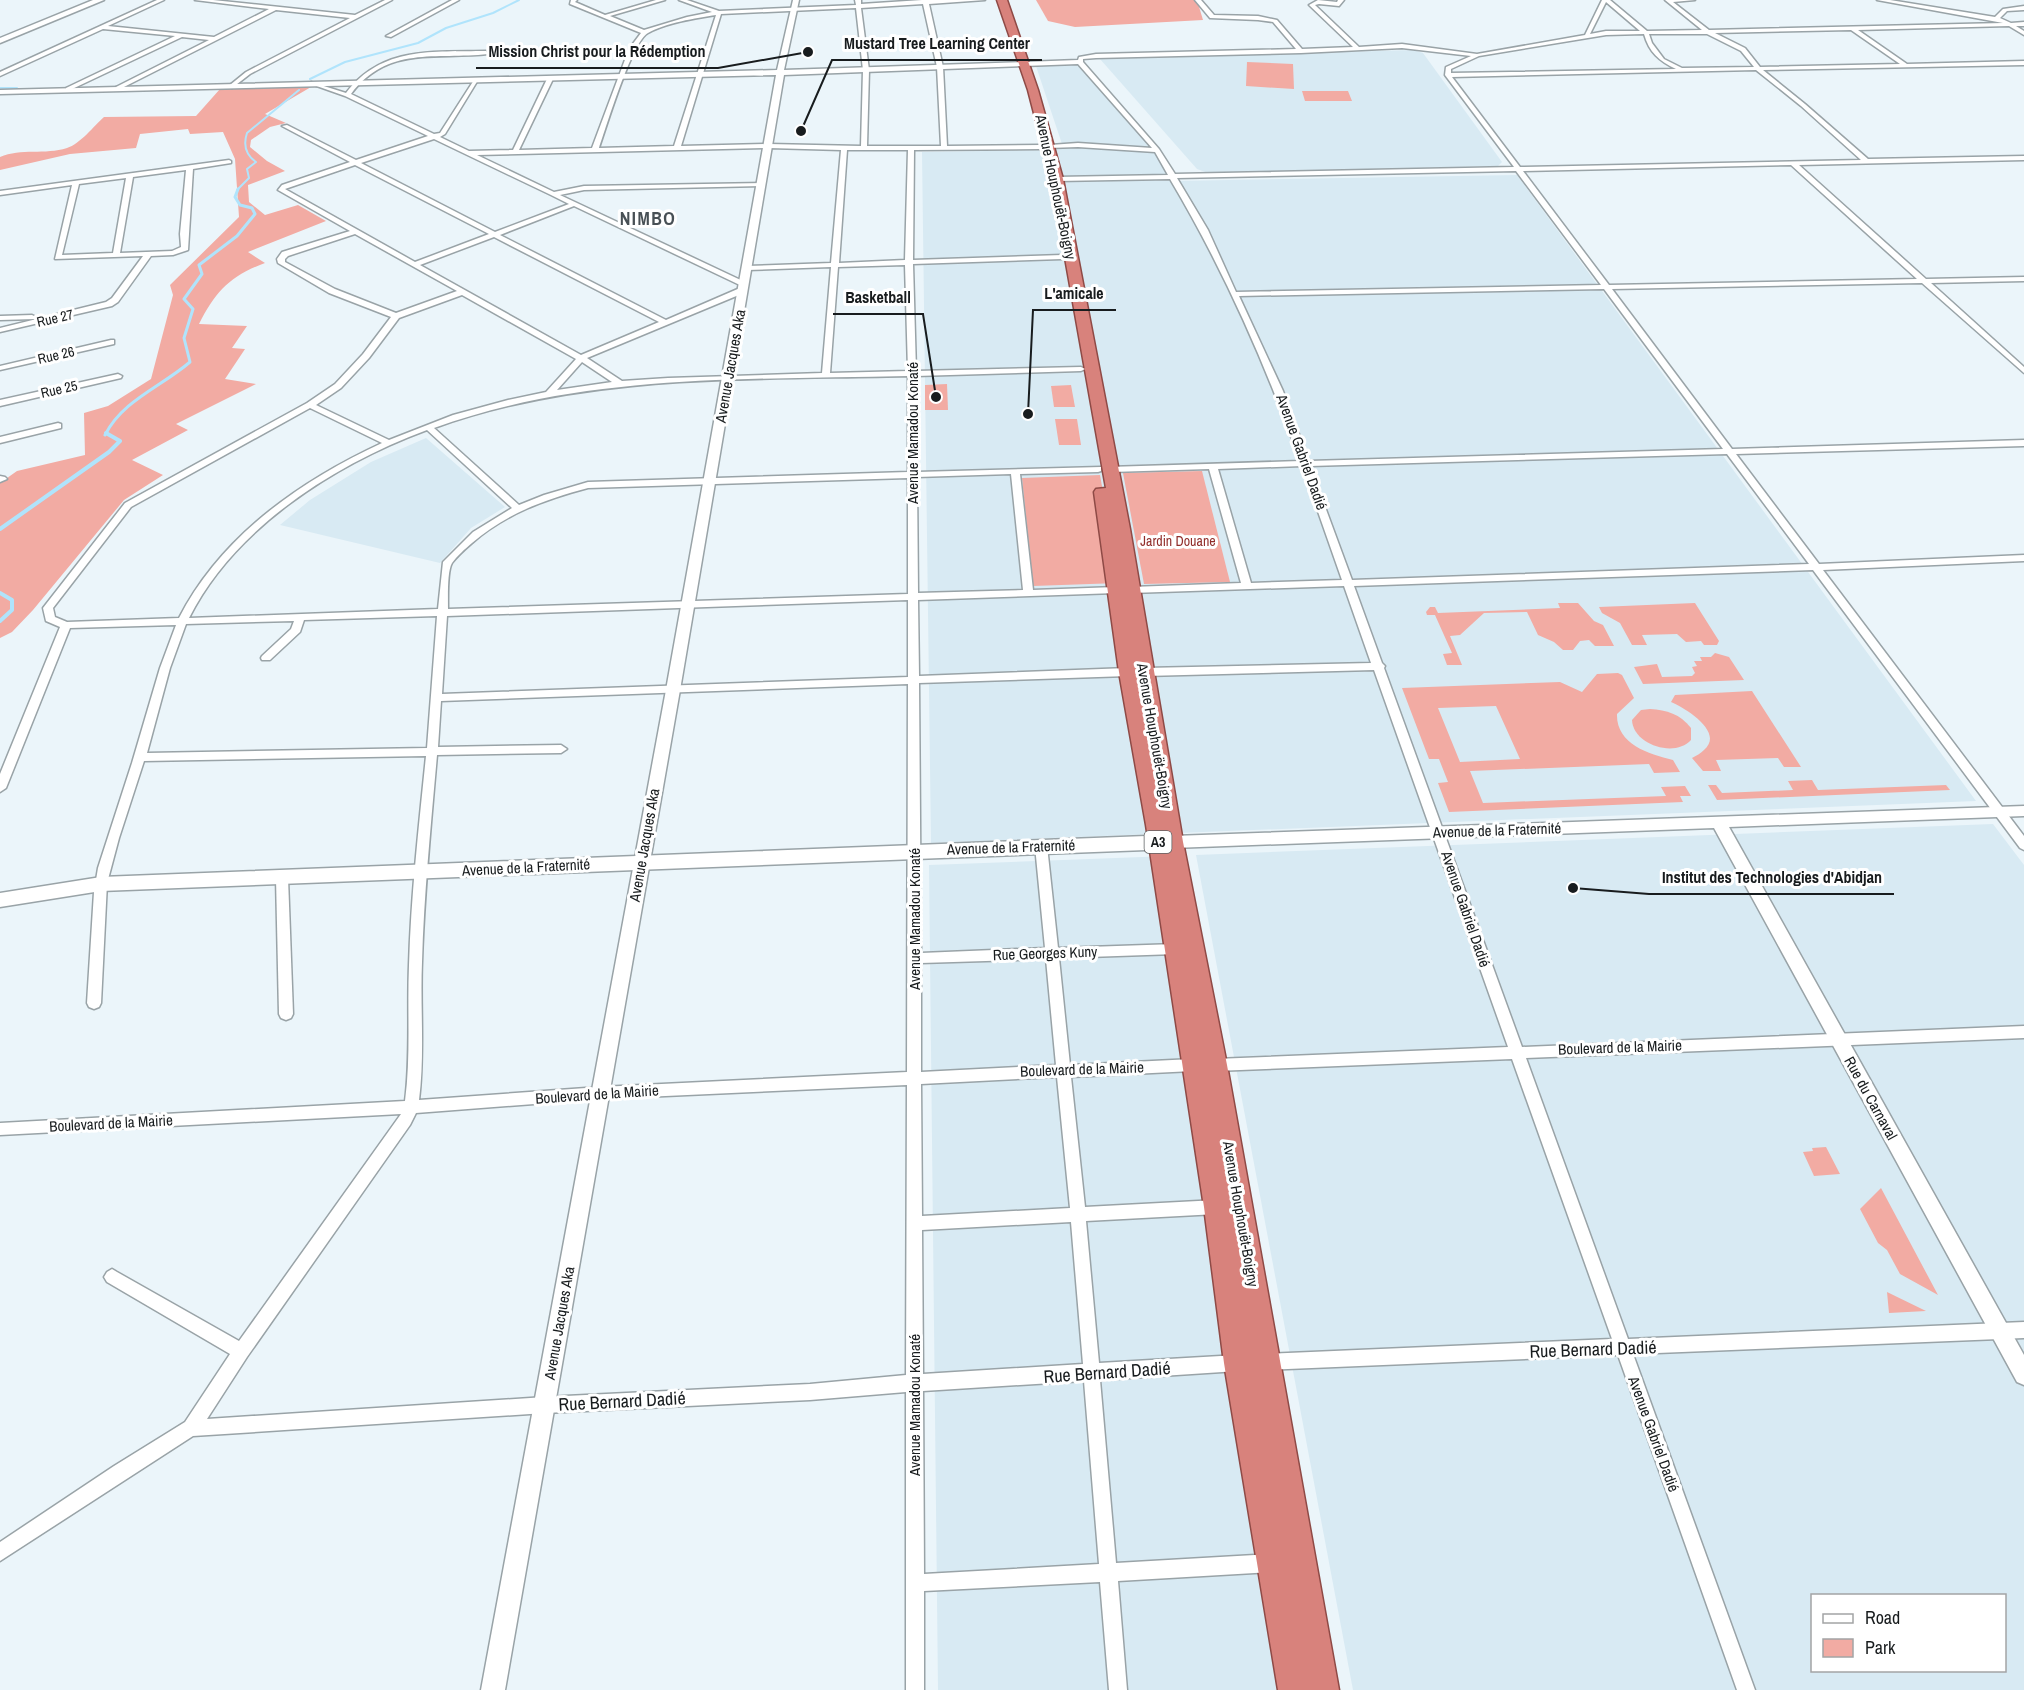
<svg xmlns="http://www.w3.org/2000/svg" width="2024" height="1690" font-family="'Archivo Narrow',sans-serif">
<rect width="100%" height="100%" fill="#ebf5fa"/>
<!-- built -->
<g fill="#d8eaf3" fill-rule="evenodd">
<polygon points="1413,50 1423,53 1502,162 1498,166 1208,173 1197,169 1100,59"/>
<polygon points="1077,65 1158,154 1172,181 1517,175 1976,801 931,843 922,152 1044,150 1063,147 1036,66"/>
<polygon points="426,438 505,507 471,528 440,563 280,525 310,500 371,462"/>
<path d="M1993,824L2024,865V1690H1353L1196,855ZM1812,1596H2004V1670H1812Z"/>
<polygon points="1169,856 1311,1690 938,1690 929,865"/>
</g>
<!-- green -->
<g fill="#f2aba3" fill-rule="evenodd">
<polygon points="1036,0 1197,0 1203,20 1075,27 1048,21"/>
<polygon points="1247,62 1293,64 1294,89 1246,86"/>
<path d="M311,87L265,114L286,123L270,127L251,140L250,147L267,161L285,171L248,185L249,202L265,215L298,205L326,221L248,252L265,263C230,276 216,291 199,324L247,326L232,348L245,349L225,379L256,384L176,424L188,430L132,460L163,475L124,500L33,610L12,632L0,638V483L17,471L85,455L84,413L108,406L151,379L173,295L170,285L239,217L235,159L223,132L190,134L188,129L140,134L136,148L70,154L0,170V157C21,148 45,155 67,148C80,144 94,126 104,117L196,116L220,89Z"/>
<polygon points="1302,91 1348,91 1352,101 1305,101"/>
<polygon points="947,384 948,410 925,410 925,385"/>
<polygon points="1071,385 1075,407 1054,407 1051,386"/>
<polygon points="1055,419 1077,419 1081,445 1059,445"/>
<polygon points="1202,471 1230,582 1144,584 1123,473"/>
<polygon points="1100,475 1119,583 1033,586 1022,478"/>
<polygon points="1558,603 1578,603 1594,621 1603,625 1614,646 1595,646 1589,640 1580,641 1573,650 1563,650 1554,642 1538,635 1527,612 1484,613 1460,635 1450,636 1462,665 1447,665 1443,654 1452,653 1435,615 1427,615 1426,612 1430,607 1435,607 1438,613 1560,608"/>
<polygon points="1695,603 1719,641 1717,645 1704,645 1701,641 1686,642 1677,634 1642,635 1647,645 1632,645 1620,623 1602,613 1599,607"/>
<polygon points="1715,653 1729,657 1744,680 1643,684 1634,667 1657,664 1662,677 1692,676 1695,673 1692,667 1697,666 1694,661 1702,661 1700,657 1711,657"/>
<path d="M1618,673L1622,675L1634,698L1617,714C1616,744 1648,754 1673,760L1680,772L1654,773L1649,764L1470,771L1483,803L1666,796L1661,787L1685,786L1691,796H1680L1683,802L1449,812L1438,783L1448,782L1439,759H1429L1402,688L1560,682L1582,692L1597,674ZM1496,706L1520,759L1460,762L1438,708Z"/>
<path d="M1752,691L1801,767H1784L1778,758L1716,760L1721,771H1703L1692,758C1696,756 1701,753 1704,750C1725,732 1685,708 1671,702L1675,695Z"/>
<path d="M1650,709C1667,710 1680,714 1691,728V740C1675,758 1633,745 1632,720L1641,710Z"/>
<polygon points="1812,780 1818,790 1946,785 1950,790 1717,800 1708,785 1716,785 1722,793 1793,790 1788,781"/>
<polygon points="1826,1147 1840,1174 1814,1176 1803,1152 1813,1151 1812,1148"/>
<polygon points="1881,1188 1938,1295 1900,1274 1887,1250 1878,1243 1860,1209"/>
<polygon points="1887,1292 1926,1311 1889,1313"/>
</g>
<g fill="none" stroke-linecap="round" stroke-linejoin="round">
<!-- stream-far2 -->
<g stroke="#b0e4fc" stroke-width="2">
<polyline points="310,79 345,62 418,43 446,28 493,13 519,0"/>
<polyline points="0,88 17,88"/>
<path d="M237,190L249,178L247,169L256,162C246,155 243,145 247,133L299,90"/>
</g>
<!-- stream-far1 -->
<path stroke="#b0e4fc" stroke-width="3" d="M105,435C123,400 161,387 190,362L184,338L193,309L184,299L202,274L199,265L237,236L255,214L252,208L240,205L235,197L238,189"/>
<!-- stream -->
<g stroke="#b0e4fc" stroke-width="4">
<polyline points="0,529 109,452 120,441 106,433"/>
<polyline points="0,593 12,600 12,610 0,621"/>
</g>
<defs>
<g id="minor">
<polygon points="157,0 164,0 108,26 214,37 269,9 195,0 213,0 355,15 385,0 392,0 250,74 232,88 230,85 246,72 350,18 276,10 118,90 116,87 209,40 182,37 70,90 66,90 66,88 175,36 103,29 0,76 0,72"/>
<polygon points="452,0 459,0 391,37 386,36"/>
<path d="M571,0H577L575,2L605,15L656,0H665L610,16L644,30L687,17L712,12L679,0H687L719,11L856,5L855,0H861V4L922,0H985L929,4L943,67L947,146L1040,145L1043,147L1040,149L914,150L913,260L1062,255L1066,257L1062,259L913,264L916,371L1081,367L1085,369L1081,371L916,376L917,472L1101,467V471L1098,472L1020,474L1033,590L1116,587L1121,590L1116,593L918,600L919,676L1128,668L1133,672L1128,676L919,683L921,953L1045,948L1035,846L1041,841L1047,846L1058,948L1176,944L1181,945L1182,949L1181,953L1176,954L1059,958L1070,1065L1193,1059L1198,1061L1200,1065L1198,1069L1193,1071L1071,1077L1085,1207L1217,1200L1222,1202L1224,1207L1222,1212L1217,1214L1086,1221L1099,1363L1238,1355L1244,1357L1246,1363L1244,1369L1238,1371L1100,1380L1116,1563L1273,1554L1279,1557L1282,1563L1279,1569L1273,1572L1118,1581L1127,1690H1109L1100,1582L924,1591V1690H906V1392L810,1400L545,1413L193,1436L0,1561V1542L114,1466L185,1422L230,1354L107,1282L104,1277L107,1272L112,1269L117,1272L239,1341L401,1114L0,1135V1123L405,1101C411,1056 407,1010 409,965C411,895 419,825 426,756L144,761L119,838L107,883L101,1003L99,1007L94,1009L89,1007L87,1003L94,892L98,868L132,763L160,668L176,625L70,628L6,788L0,792V774L60,627L46,621L43,608L125,503L307,403L335,384L363,354L391,317L329,293L278,263L277,259L282,252L350,231L278,190L282,185L350,162L282,126L287,125L356,160L428,136L345,96L311,84V82L346,93C382,46 433,52 486,51L488,54C435,60 388,45 351,94L434,134L440,133L474,80H478L445,134L440,137L469,151L513,150L547,79L550,77L553,79L519,150L592,148L629,49L641,33L570,4ZM923,4L937,67L941,146H867L869,70L861,8ZM856,8L863,70L861,146L769,144L681,146L721,14ZM716,15L674,146L599,148C606,128 632,41 648,33C665,23 696,18 716,15ZM434,139L551,195L569,204L495,232L361,163ZM769,148L841,150L831,263L747,266L743,268L747,270L831,267L822,373L668,378L622,381L587,358L746,292V288H740L666,320L500,235L574,206L744,287H747V283L560,195L584,190L762,186L764,185V183L584,186L554,192L477,155ZM847,150H908L905,260L839,263ZM355,165L489,234L415,262L285,189ZM355,234L457,291L396,313L335,289L285,262V259L288,256ZM494,237L659,322L581,355L420,265ZM905,265L908,371L830,373L838,267ZM462,295L576,359L546,392L508,400L453,415L389,440L316,405L341,388L369,358L399,318ZM582,362L612,382L557,390ZM908,376V472L588,482L544,495L519,505L434,428C585,373 749,380 908,376ZM310,408L382,443C300,481 221,536 179,618L67,622L55,617L53,608L131,507ZM427,430L512,508L473,532L443,562L438,609L189,618C234,528 335,464 427,430ZM1011,474L1023,590L918,593L917,477ZM908,478V594L448,609C448,598 447,571 452,563C457,556 465,549 472,543C505,514 546,499 588,488ZM908,600V677L442,694L447,616ZM437,616L427,748L147,753L170,668L186,624L294,621L291,629L262,656L261,658L262,660H270L300,632L304,620ZM908,684L907,1072L600,1087L419,1100C425,1054 420,1008 422,962C424,893 431,824 437,755L561,753L567,749L561,745L438,747L441,701ZM1046,959L1056,1065L921,1072V963ZM1057,1077L1070,1208L922,1216L921,1084ZM907,1085L906,1375L810,1384L545,1397L207,1419L247,1357L410,1125L416,1113L600,1099ZM1071,1222L1083,1364L923,1374L922,1230ZM1084,1381L1099,1564L924,1574L923,1391Z"/>
<path d="M1195,0H1201L1214,15L1258,16L1277,20L1302,49L1353,47L1309,5L1318,0L1337,2L1338,0H1344L1339,6L1319,4L1315,5L1359,47L1402,44L1477,54L1585,35L1602,0H1610L1647,31L1702,30L1665,0H1695L1673,2L1709,30L2003,23L1877,0H1890L1995,17L2003,9L2024,6V10L2007,11L2000,18L2011,23L2024,22V26H2016L2024,31V35L2009,26L1858,30L1907,64L2024,61V65L1763,70L1805,104L1868,159L2024,156V160L1799,165L1926,279L2024,277V281L1931,283L2024,367V373L1922,283L1612,289L1732,449L2024,440V446L1736,454L1819,564L2024,555V561L1823,570L2024,836V850L2020,848L1813,570L1354,586L1382,663L1385,666L1384,668L1522,1047L2024,1026V1038L1526,1058L1628,1339L2024,1322V1338L1633,1354L1755,1690H1737L1618,1355L1264,1370L1258,1368L1256,1362L1258,1356L1264,1354L1612,1339L1512,1059L1215,1071L1210,1069L1208,1065L1210,1061L1215,1059L1508,1047L1374,670L1145,676L1140,672L1145,668L1371,663L1344,586L1131,593L1126,590L1131,587L1241,583L1209,469L1111,472L1108,471V467L1300,461C1265,363 1223,268 1170,179L1057,181L1054,179L1057,177L1168,175L1155,152L1078,147L1048,148L1047,147L1050,145L1078,143L1152,148L1078,64L1024,66L1021,64L1024,62L1078,60L1079,57L1096,54L1296,49L1273,22L1258,20L1210,18ZM1606,2L1640,31H1606L1590,34ZM1851,30L1900,64L1760,67L1745,48L1715,33ZM1644,34C1649,52 1659,61 1676,69L1451,73V69L1479,56L1606,35ZM1649,34H1707L1741,51L1754,67L1682,68L1664,59L1652,43ZM1402,48L1471,56L1446,67L1445,75L1514,167L1175,174L1159,149L1083,62V59L1096,58L1301,53ZM1756,70L1801,106L1861,160L1520,167L1452,77ZM1791,165L1917,279L1609,285L1523,171ZM1516,171L1601,285L1236,292L1208,230L1177,178ZM1604,289L1723,449L1309,461L1283,391L1239,296ZM1727,454L1809,564L1352,580L1310,466ZM1302,466L1342,580L1251,583L1218,469Z"/>
<path d="M229,160L231,161V163L193,169L188,250L173,255L151,256L118,302L112,306L0,332V328L106,302L112,298L143,256L55,259L72,185L0,195V191ZM186,170L180,234L181,247L172,251L120,253L133,177ZM126,178L113,253L62,255L79,184Z"/>
<polygon points="32,315 36,317 35,319 0,320 0,316"/>
<polygon points="111,340 114,340 114,344 0,370 0,366"/>
<polygon points="118,374 122,376 121,378 0,406 0,400"/>
<polygon points="58,423 61,424 61,428 0,443 0,437"/>
<polygon points="0,476 5,477 7,479 0,482"/>
<polygon points="282,873 286,875 288,878 293,1014 291,1018 286,1020 281,1018 279,1014 276,878 278,875"/>
</g>
<g id="tertiary">
<polygon points="793,0 799,0 784,70 1024,62 1028,64 1024,66 784,75 680,690 505,1690 481,1690 666,690 776,75 0,94 0,90 777,70"/>
<polygon points="2024,806 2024,816 1729,827 2024,1355 2024,1385 2017,1382 1714,828 1173,848 1168,846 1166,842 1168,838 1173,836"/>
</g>
<g id="secondary">
<polygon points="93,0 104,0 0,43 0,38"/>
<polygon points="1172,835 1178,837 1181,842 1178,847 1172,849 101,891 0,907 0,893 101,877"/>
</g>
<polygon id="trunk" points="997,0 1007,0 1038,90 1063,179 1130,529 1183,842 1227,1065 1339,1690 1278,1690 1224,1363 1204,1207 1146,825 1119,672 1094,492 1096,489 1106,488 1051,179 1028,90"/>
</defs>
<!-- minor casing -->
<use href="#minor" stroke="#99a3a7" stroke-width="3"/>
<!-- tertiary casing -->
<use href="#tertiary" stroke="#99a3a7" stroke-width="3"/>
<!-- secondary casing -->
<use href="#secondary" stroke="#99a3a7" stroke-width="3"/>
<!-- trunk casing -->
<use href="#trunk" stroke="#8e4a46" stroke-width="3"/>
<!-- minor -->
<use href="#minor" fill="#fff" fill-rule="evenodd"/>
<!-- tertiary -->
<use href="#tertiary" fill="#fff" fill-rule="evenodd"/>
<!-- secondary -->
<use href="#secondary" fill="#fff" fill-rule="evenodd"/>
<!-- trunk -->
<use href="#trunk" fill="#d8827c" fill-rule="evenodd"/>
</g>
<g text-anchor="middle" dominant-baseline="central" stroke-width="6" stroke-linejoin="round" paint-order="stroke">
<!-- far-street labels -->
<g font-size="14" fill="#181c1e" stroke="#fff">
<text transform="translate(55 318) rotate(-13)">Rue 27</text>
<text transform="translate(56 355) rotate(-13)">Rue 26</text>
<text transform="translate(59 389) rotate(-13)">Rue 25</text>
</g>
<!-- far-park labels -->
<g font-size="14" fill="#912e2b" stroke="#fff">
<text x="1178" y="541">Jardin Douane</text>
</g>
<!-- shield labels -->
<rect fill="#fff" stroke="#5d6062" stroke-width="1.5" x="1144.5" y="831" width="27" height="22" rx="4.5"/>
<g font-size="14" font-weight="bold" fill="#181c1e">
<text x="1158" y="842">A3</text>
</g>
<!-- street labels -->
<g font-size="15" fill="#181c1e" stroke="#fff">
<text transform="translate(1056 187) rotate(78)">Avenue Houphouët-Boigny</text>
<text transform="translate(730 366) rotate(-80)">Avenue Jacques Aka</text>
<text transform="translate(912 433) rotate(-90)">Avenue Mamadou Konaté</text>
<text transform="translate(1302 452) rotate(70)">Avenue Gabriel Dadié</text>
<text transform="translate(1155 736) rotate(80)">Avenue Houphouët-Boigny</text>
<text transform="translate(1497 830) rotate(-2)">Avenue de la Fraternité</text>
<text transform="translate(644 845) rotate(-80)">Avenue Jacques Aka</text>
<text transform="translate(1011 847) rotate(-2)">Avenue de la Fraternité</text>
<text transform="translate(526 867) rotate(-3)">Avenue de la Fraternité</text>
<text transform="translate(1466 909) rotate(71)">Avenue Gabriel Dadié</text>
<text transform="translate(914 919) rotate(-90)">Avenue Mamadou Konaté</text>
<text transform="translate(1045 953) rotate(-2)">Rue Georges Kuny</text>
<text transform="translate(1620 1047) rotate(-2)">Boulevard de la Mairie</text>
<text transform="translate(1082 1069) rotate(-2)">Boulevard de la Mairie</text>
<text transform="translate(597 1094) rotate(-4)">Boulevard de la Mairie</text>
<text transform="translate(1871 1098) rotate(61)">Rue du Carnaval</text>
<text transform="translate(111 1123) rotate(-3)">Boulevard de la Mairie</text>
<text transform="translate(1241 1214) rotate(80)">Avenue Houphouët-Boigny</text>
<text transform="translate(559 1323) rotate(-80)">Avenue Jacques Aka</text>
<text transform="translate(914 1405) rotate(-90)">Avenue Mamadou Konaté</text>
<text transform="translate(1654 1434) rotate(70)">Avenue Gabriel Dadié</text>
</g>
<!-- far-district labels -->
<g font-size="18" font-weight="bold" letter-spacing="1.5" fill="#485055" stroke="#fff">
<text x="648" y="218">NIMBO</text>
</g>
<!-- near-street labels -->
<g font-size="18" fill="#181c1e" stroke="#fff">
<text transform="translate(1593 1349) rotate(-2)">Rue Bernard Dadié</text>
<text transform="translate(1107 1372) rotate(-4)">Rue Bernard Dadié</text>
<text transform="translate(622 1401) rotate(-3)">Rue Bernard Dadié</text>
</g>
</g>
<!-- callouts -->
<path fill="none" stroke="#181c1e" stroke-width="2" d="M801 131L832 60H1042M808 52L718 68H476M1028 414L1033 310H1116M936 397L923 314H833M1573 888L1649 894H1894"/>
<g fill="#181c1e" stroke="#fff" stroke-width="2">
<circle cx="801" cy="131" r="6"/>
<circle cx="808" cy="52" r="6"/>
<circle cx="1028" cy="414" r="6"/>
<circle cx="936" cy="397" r="6"/>
<circle cx="1573" cy="888" r="6"/>
</g>
<g font-size="16" text-anchor="middle" font-weight="bold" fill="#181c1e" stroke="#fff" stroke-width="6" stroke-linejoin="round" paint-order="stroke">
<text x="937" y="49">Mustard Tree Learning Center</text>
<text x="597" y="57">Mission Christ pour la Rédemption</text>
<text x="1074" y="299">L'amicale</text>
<text x="878" y="303">Basketball</text>
<text x="1772" y="883">Institut des Technologies d'Abidjan</text>
</g>
<!-- legend -->
<rect x="1811" y="1594" width="195" height="78" fill="#ffffff" stroke="#a3a4a5" stroke-width="1.5"/>
<rect x="1823" y="1614" width="30" height="9" fill="#ffffff" stroke="#a3a4a5" stroke-width="1.5"/>
<text x="1865" y="1624" font-size="18" fill="#181c1e">Road</text>
<rect x="1823" y="1639" width="30" height="18" fill="#f2aba3" stroke="#a3a4a5" stroke-width="1.5"/>
<text x="1865" y="1654" font-size="18" fill="#181c1e">Park</text>
</svg>
